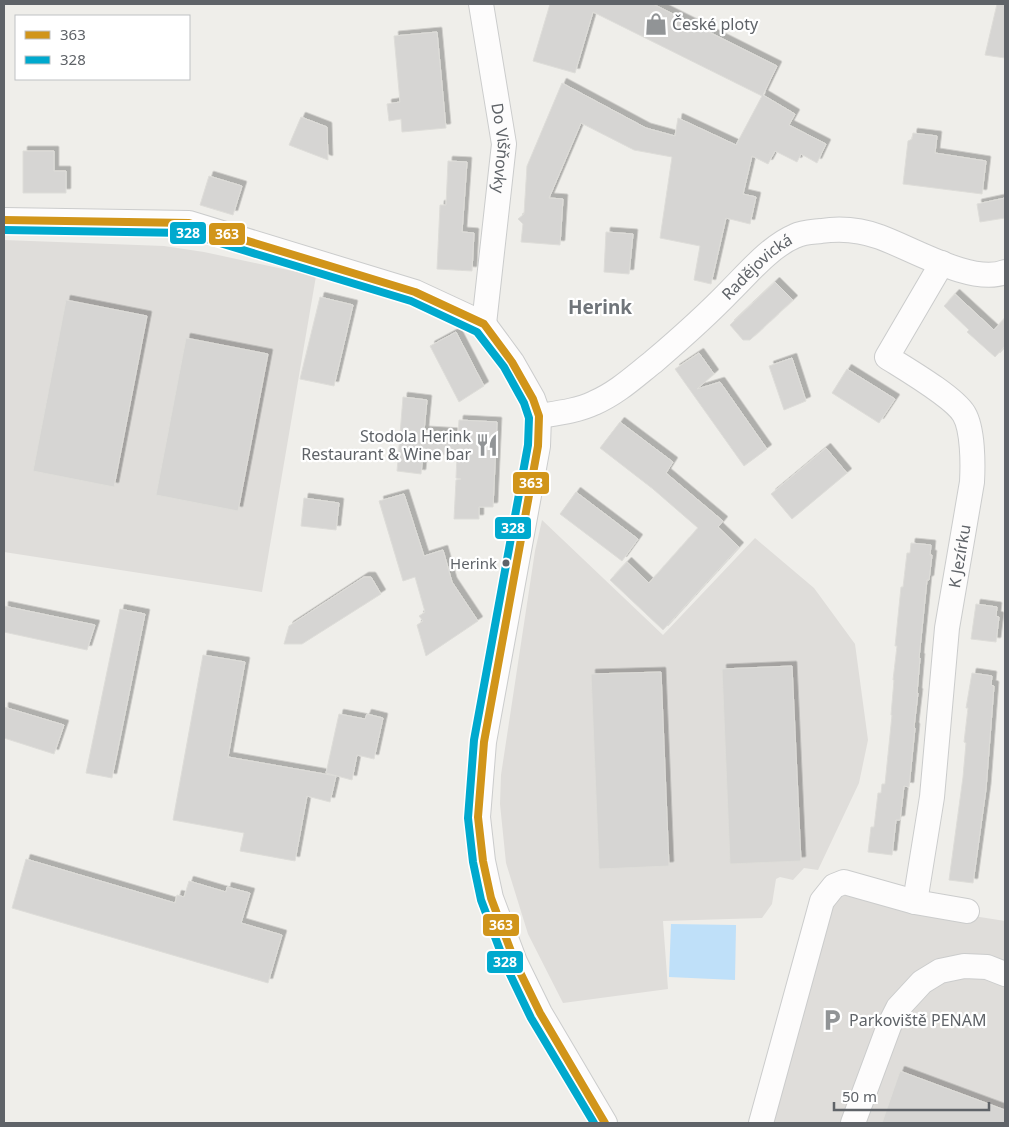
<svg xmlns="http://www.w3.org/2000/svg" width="1009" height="1127" font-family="'Noto Sans',sans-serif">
<defs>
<filter id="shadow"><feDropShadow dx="4.5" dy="-4.5" stdDeviation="0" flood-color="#0004"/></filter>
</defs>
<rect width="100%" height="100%" fill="#efeeea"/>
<!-- industrial -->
<g fill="#dfddda">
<polygon points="4,240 164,246 204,252 316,276 262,592 4,552"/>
<polygon points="542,520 663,635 755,538 814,588 855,644 868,740 859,783 818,870 804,868 793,880 780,877 776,879 772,904 762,918 663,921 668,989 563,1003 528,934 506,863 500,804 501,775 535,551"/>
<polygon points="835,894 1005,921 1005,1123 766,1123"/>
</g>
<!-- water -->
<polygon fill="#bfe0f9" points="671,924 736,925 735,980 669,977"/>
<!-- building -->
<g fill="#d6d5d3" stroke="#deddd9" filter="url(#shadow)">
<polygon points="550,4 653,4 777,66 763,95 795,114 789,125 826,144 817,163 801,154 797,162 775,151 768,164 752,156 743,194 756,197 750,224 726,218 711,284 694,280 700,246 660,238 672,157 634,150 581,123 549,198 563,199 560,245 521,242 523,224 518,219 524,214 527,166 562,83 646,128 675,136 678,118 736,145 762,96 593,12 575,73 533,61"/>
<polygon points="997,4 1005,4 1005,58 985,55"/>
<polygon points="437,32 446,128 402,132 401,119 389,121 387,104 400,102 394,36"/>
<polygon points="301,117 327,127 328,160 289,145"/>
<polygon points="913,133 937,136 935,153 986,161 982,194 903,184 908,141 912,139"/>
<polygon points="23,151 54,151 54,171 66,171 66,193 23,193"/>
<polygon points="448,161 467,162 462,232 474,233 472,271 437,269 440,205 446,205"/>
<polygon points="209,176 242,186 233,215 200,205"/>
<polygon points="1005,198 1005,218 980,222 977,204"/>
<polygon points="606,232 633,234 629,274 604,272"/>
<polygon points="775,282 793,300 750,340 743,340 730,325"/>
<polygon points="955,294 994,330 1005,318 1005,346 995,357 967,332 969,330 944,306"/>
<polygon points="320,297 353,305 334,386 300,379"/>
<polygon points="66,300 147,316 114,487 33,471"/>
<polygon points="456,332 484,386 459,402 430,346"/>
<polygon points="186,338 268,354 238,511 156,495"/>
<polygon points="699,353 714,374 697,389 720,382 767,449 744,466 675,369"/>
<polygon points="792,358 806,401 784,410 769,366"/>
<polygon points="847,369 895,399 879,423 832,393"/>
<polygon points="403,397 427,400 424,431 458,433 459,420 497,422 493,507 479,507 479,519 454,519 456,480 461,479 456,478 457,455 423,454 421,474 397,471"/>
<polygon points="620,422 673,462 666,473 723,521 718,527 739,547 663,630 610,580 627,562 649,583 698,528 653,489 600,448"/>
<polygon points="826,448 847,473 792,519 771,494"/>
<polygon points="576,492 638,539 622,561 560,514"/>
<polygon points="404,494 424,556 443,550 452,582 478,621 426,656 417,625 423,621 419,616 425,612 415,577 403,581 379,501"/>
<polygon points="304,498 339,503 336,530 301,526"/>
<polygon points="911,543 931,545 930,555 932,555 929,580 927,580 919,658 920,658 917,693 918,693 914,727 915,728 909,787 904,786 900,820 896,820 892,855 868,852 871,827 874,827 878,793 881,793 882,784 885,784 892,715 891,715 894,680 893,680 897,646 895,646 901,587 903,587 907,553 910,553"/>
<polygon points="364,577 371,577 381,594 302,644 284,644 289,626"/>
<polygon points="976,604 997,607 996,616 999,617 996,642 971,639"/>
<polygon points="4,606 95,625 87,650 4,632"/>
<polygon points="120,609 145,614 112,778 86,773"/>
<polygon points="203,655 245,662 228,757 336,776 330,802 307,796 295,861 240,851 244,833 173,820"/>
<polygon points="792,666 801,861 730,864 722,669"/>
<polygon points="661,672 669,866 599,869 591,674"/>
<polygon points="972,673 992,676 991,685 994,686 986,789 973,883 949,880 963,777 966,743 964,742 968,708 966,708"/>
<polygon points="4,707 64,725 54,754 4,738"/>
<polygon points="339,714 365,719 367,714 383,718 374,759 357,755 352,780 326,773"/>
<polygon points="26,859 175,903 177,895 184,897 189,881 226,892 227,887 250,893 241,923 282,935 268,983 12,908"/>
<polygon points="900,1071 1005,1110 1005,1123 882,1123"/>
</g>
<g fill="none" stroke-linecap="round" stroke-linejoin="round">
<defs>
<g id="minor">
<path id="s1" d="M481,4L504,144L484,324"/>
<polyline points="4,220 189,223 415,292 484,324 512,362 533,399 539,416 538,446 484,742 478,817 483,861 491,898 515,962 540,1013 605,1123"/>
<path id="s2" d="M539,416C558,413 577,411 594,403C617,393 634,377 653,362C680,339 706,316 731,290C749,272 771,246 795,236C803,232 812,232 821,231C841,228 861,230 880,237C913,249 972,285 1005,272"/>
<path id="s3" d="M915,902L932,797L947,628L972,482C973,464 973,429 964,414C954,397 906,369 887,357L942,263"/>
<polyline points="761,1123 822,901 834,886 844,882 915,902 967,911"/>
<polyline points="853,1123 889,1026 898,1008 922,982 940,971 964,966 987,967 1005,974"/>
</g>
</defs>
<!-- minor casing -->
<use href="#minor" stroke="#cbcccc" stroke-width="26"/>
<!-- minor -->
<use href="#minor" stroke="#fdfcfc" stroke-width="24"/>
<defs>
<polyline id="bus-1" points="4,220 189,223 415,292 484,324 512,362 533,399 539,416 538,446 484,742 478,817 483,861 491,898 515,962 540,1013 605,1123"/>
<polyline id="bus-2" points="4,230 187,233 411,301 477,332 504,367 524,403 529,418 528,445 474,740 468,818 473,862 481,900 506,966 531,1018 594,1123"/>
</defs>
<!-- bus-1 casing -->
<use href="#bus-1" stroke="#fff" stroke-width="11"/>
<!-- bus-2 casing -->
<use href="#bus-2" stroke="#fff" stroke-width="11"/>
<!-- bus-1 -->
<use href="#bus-1" stroke="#d1951a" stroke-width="8"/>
<!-- bus-2 -->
<use href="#bus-2" stroke="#00a9ce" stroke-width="8"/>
</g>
<!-- icons -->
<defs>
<symbol id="shop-bare" viewBox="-9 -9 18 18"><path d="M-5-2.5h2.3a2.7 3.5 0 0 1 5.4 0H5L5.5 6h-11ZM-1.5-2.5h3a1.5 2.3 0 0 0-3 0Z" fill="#919496" stroke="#fff" stroke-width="2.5" paint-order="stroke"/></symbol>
<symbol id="restaurant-bare" viewBox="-9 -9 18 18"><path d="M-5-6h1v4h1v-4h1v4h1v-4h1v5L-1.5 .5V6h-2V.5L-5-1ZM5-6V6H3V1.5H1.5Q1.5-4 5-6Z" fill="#919496" stroke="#fff" stroke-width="2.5" paint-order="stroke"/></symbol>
<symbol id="parking-bare" viewBox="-9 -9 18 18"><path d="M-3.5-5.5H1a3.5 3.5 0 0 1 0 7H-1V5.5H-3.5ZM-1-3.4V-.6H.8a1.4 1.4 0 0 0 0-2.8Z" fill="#919496" stroke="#fff" stroke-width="2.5" paint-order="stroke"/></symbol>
</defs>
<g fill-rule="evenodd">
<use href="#shop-bare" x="640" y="8" width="32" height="32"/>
<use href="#restaurant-bare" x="471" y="429" width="32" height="32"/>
<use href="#parking-bare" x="816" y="1004" width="32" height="32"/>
</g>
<!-- markers -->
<circle fill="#5f6368" stroke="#fff" stroke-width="2" cx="506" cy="563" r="4.5"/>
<g text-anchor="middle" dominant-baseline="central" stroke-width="4.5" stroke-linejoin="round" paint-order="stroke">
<!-- bus labels -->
<g font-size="15" fill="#5f6368" stroke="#fff" text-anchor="end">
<text x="497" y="563">Herink</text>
</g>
<!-- poi labels -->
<g font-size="16" fill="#5f6368" stroke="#fff" text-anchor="start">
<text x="672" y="24">České ploty</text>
<text x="471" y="436" text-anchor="end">Stodola Herink<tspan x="471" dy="18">Restaurant &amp; Wine bar</tspan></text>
<text x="849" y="1020">Parkoviště PENAM</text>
</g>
<!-- street labels -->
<g font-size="16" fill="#5f6368" stroke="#fff">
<text stroke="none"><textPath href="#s1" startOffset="146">Do Višňovky</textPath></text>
<text stroke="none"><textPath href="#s2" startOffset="270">Radějovická</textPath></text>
<text stroke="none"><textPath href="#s3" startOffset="349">K Jezírku</textPath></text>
</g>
<!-- quarter labels -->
<g font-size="19" font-weight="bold" fill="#70757a" stroke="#fff">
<text x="600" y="307">Herink</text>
</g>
</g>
<g stroke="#fff" stroke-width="2">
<rect x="169" y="221" width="38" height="24" rx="5" fill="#00a9ce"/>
<rect x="208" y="222" width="38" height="24" rx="5" fill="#d1951a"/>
<rect x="512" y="471" width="38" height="24" rx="5" fill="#d1951a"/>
<rect x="494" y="516" width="38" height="24" rx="5" fill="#00a9ce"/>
<rect x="482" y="913" width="38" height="24" rx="5" fill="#d1951a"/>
<rect x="486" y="950" width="38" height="24" rx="5" fill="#00a9ce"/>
</g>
<g font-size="14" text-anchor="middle" font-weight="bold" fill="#fff">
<text x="188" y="238">328</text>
<text x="227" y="239">363</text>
<text x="531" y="488">363</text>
<text x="513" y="533">328</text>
<text x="501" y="930">363</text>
<text x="505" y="967">328</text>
</g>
<!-- border -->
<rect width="1009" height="1127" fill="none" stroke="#5f6368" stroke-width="10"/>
<!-- legend -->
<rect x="15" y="15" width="175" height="65" fill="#ffffff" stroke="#bfc1c3"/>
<rect x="25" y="31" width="25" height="8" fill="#d1951a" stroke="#bfc1c3"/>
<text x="60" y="40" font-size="15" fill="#5f6368">363</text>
<rect x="25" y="56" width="25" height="8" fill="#00a9ce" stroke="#bfc1c3"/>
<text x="60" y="65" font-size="15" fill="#5f6368">328</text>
<!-- scale -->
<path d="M834 1102v8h155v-8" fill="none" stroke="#5f6368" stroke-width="2.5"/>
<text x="842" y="1102" font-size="15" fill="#5f6368" stroke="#ffffff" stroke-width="4" paint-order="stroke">50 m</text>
</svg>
